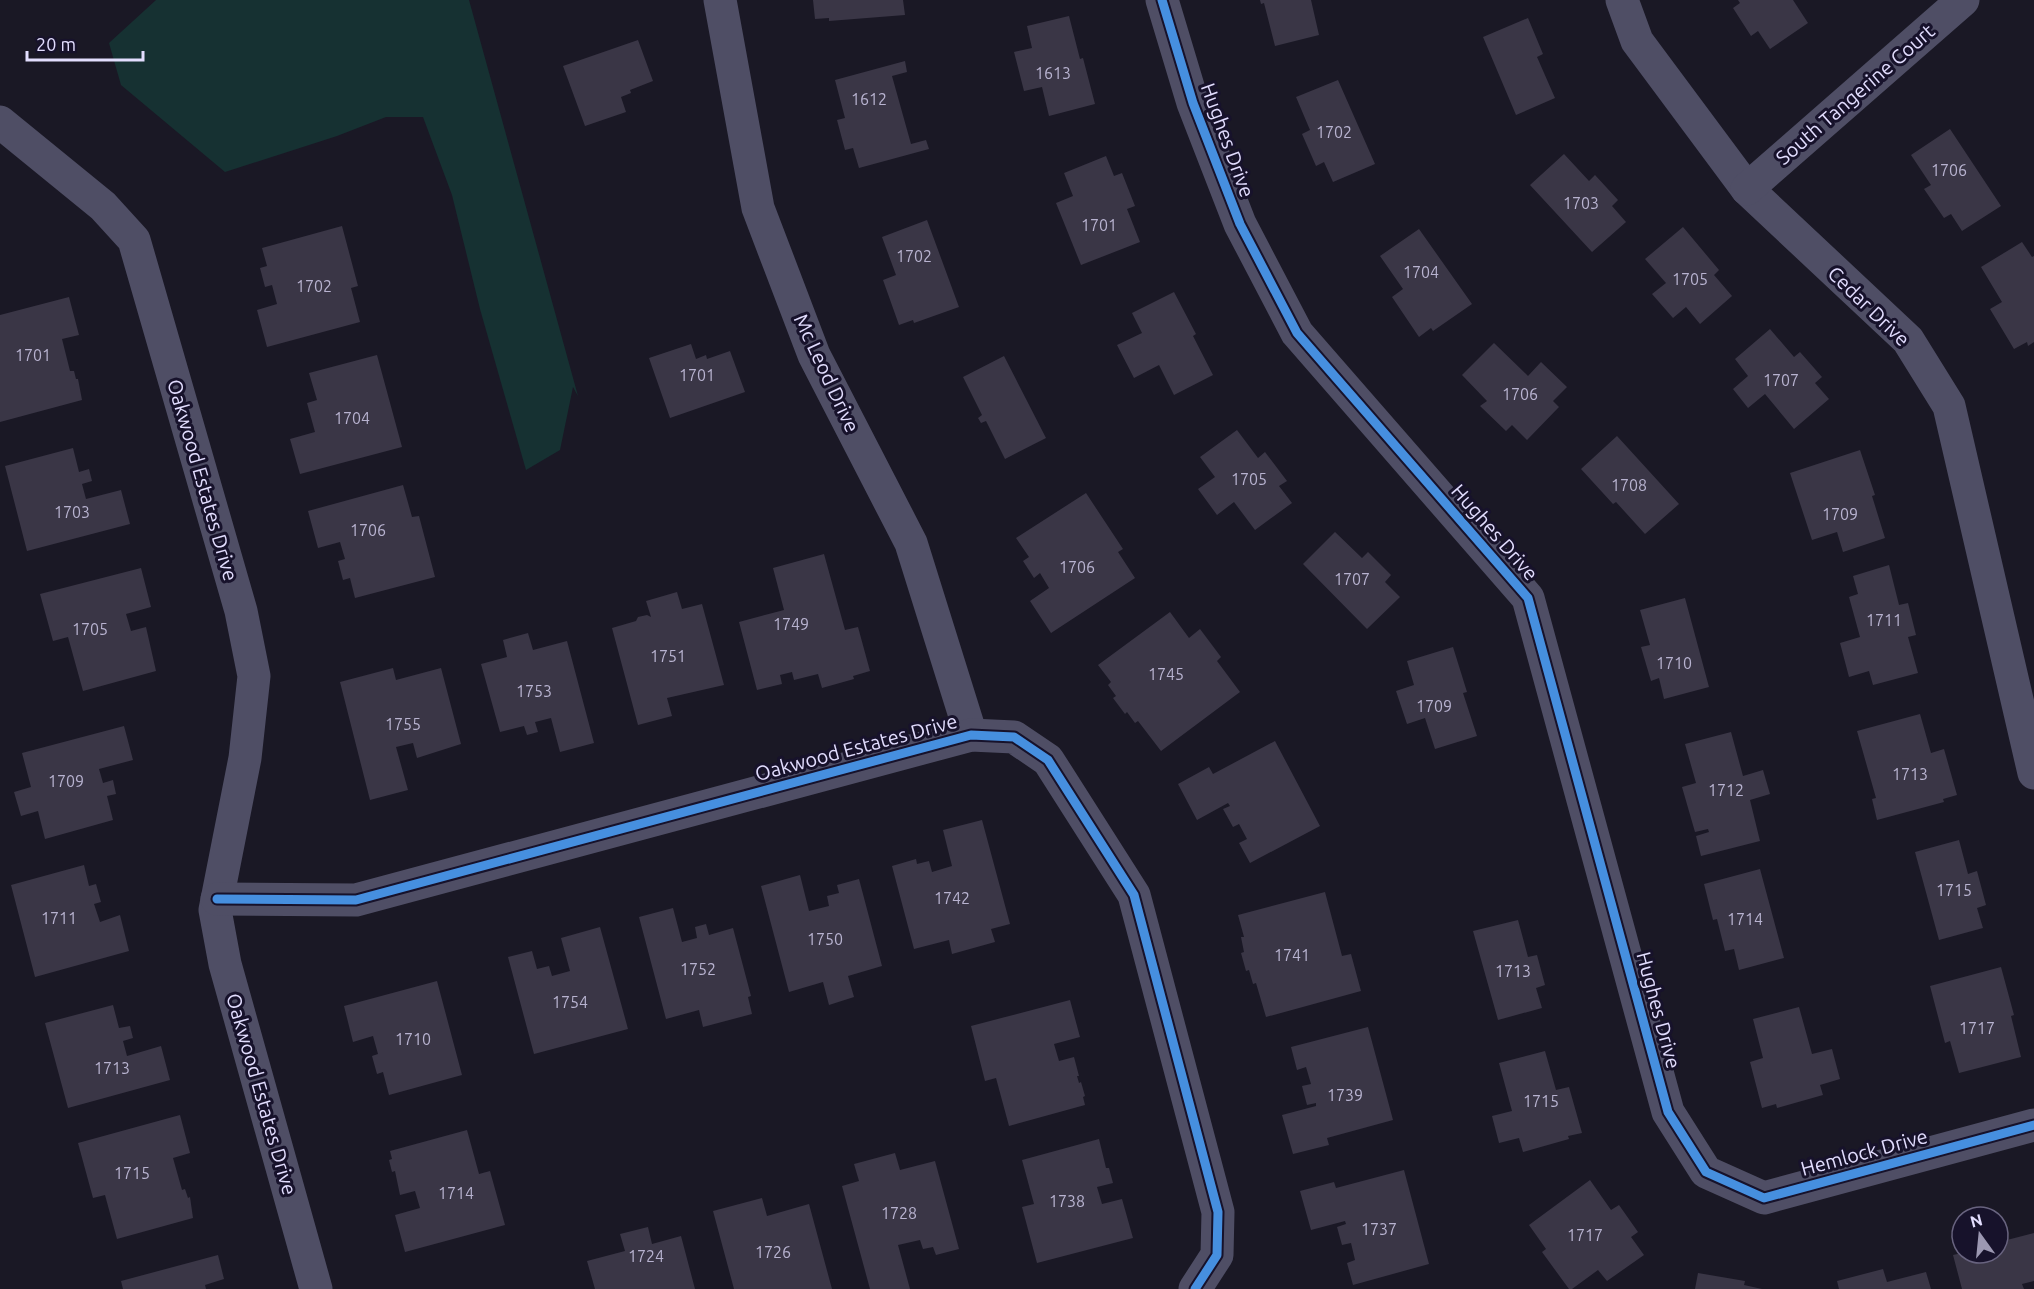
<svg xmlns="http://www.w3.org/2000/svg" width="2034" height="1289" font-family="Ubuntu,sans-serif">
<rect width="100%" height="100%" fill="#1a1825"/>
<!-- green -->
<polygon fill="#163132" points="156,0 469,0 578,396 573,387 560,450 526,470 480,309 452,195 423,117 386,117 337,136 225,172 121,85 109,43"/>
<!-- building -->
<g fill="#3a3646">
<polygon points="813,0 903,0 905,15 829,21 829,18 815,19"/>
<polygon points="1260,0 1311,0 1319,35 1275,46 1264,3 1261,4"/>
<polygon points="1738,0 1793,0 1808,23 1770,49 1758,31 1751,36 1733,8 1740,3"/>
<polygon points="1069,16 1080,59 1083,58 1095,104 1049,116 1042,87 1024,91 1014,52 1032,48 1027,26"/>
<polygon points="1528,18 1543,54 1537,57 1555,98 1516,115 1483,37"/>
<polygon points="638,40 653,81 630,90 631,93 621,97 626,112 585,126 563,66"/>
<polygon points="905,61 907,72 892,76 911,144 926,140 929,149 859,168 853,148 845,150 837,120 845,118 835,80"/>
<polygon points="1338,80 1375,164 1333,182 1324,162 1316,166 1302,134 1310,130 1296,97"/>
<polygon points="1950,129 2001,206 1962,231 1951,214 1944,218 1924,189 1931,185 1911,155"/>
<polygon points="1564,154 1589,181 1595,175 1618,200 1612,206 1626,222 1592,252 1530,185"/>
<polygon points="1106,156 1114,176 1122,173 1135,206 1127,209 1140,242 1081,265 1056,203 1073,196 1064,173"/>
<polygon points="927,220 959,307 914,323 913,320 899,325 883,280 896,275 882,237"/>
<polygon points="342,226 358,286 351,288 360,322 267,347 257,310 277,304 272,285 265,287 260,268 267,266 262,248"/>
<polygon points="1683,227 1719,270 1714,275 1732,296 1700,324 1686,307 1673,318 1652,294 1666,283 1645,259"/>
<polygon points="1419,229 1472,304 1433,331 1431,328 1419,337 1392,297 1403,289 1380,256"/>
<polygon points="2022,242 2032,257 2034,256 2034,342 2028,346 2027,342 2014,349 1990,309 2002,302 1981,267"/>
<polygon points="1174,292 1196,334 1193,336 1213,375 1174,395 1159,365 1134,378 1117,345 1142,333 1132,313"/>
<polygon points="69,297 79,335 62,339 70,371 74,371 76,379 78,379 82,400 0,422 0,315"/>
<polygon points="1770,329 1794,357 1800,352 1822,377 1815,383 1829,399 1794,429 1765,394 1748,408 1733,389 1748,376 1735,359"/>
<polygon points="1494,343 1528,376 1541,362 1567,387 1553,401 1559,407 1527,440 1512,425 1506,431 1480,406 1487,401 1462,375"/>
<polygon points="691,344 696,359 706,355 707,359 730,351 745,392 670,418 649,358"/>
<polygon points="377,355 402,447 300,474 290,439 315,432 307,403 317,400 309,373"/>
<polygon points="1004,356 1046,438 1005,459 986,421 981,423 978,418 982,415 963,377"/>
<polygon points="1237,430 1258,458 1265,452 1287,481 1279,486 1292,503 1255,530 1234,502 1217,515 1198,489 1215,477 1200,457"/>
<polygon points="1617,436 1679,504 1645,534 1616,502 1613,504 1581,469"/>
<polygon points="73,448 79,472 89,469 92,481 82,484 86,499 121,490 130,524 27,551 5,466"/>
<polygon points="1860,450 1875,495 1872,496 1885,538 1843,552 1837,532 1812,540 1790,473"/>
<polygon points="403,485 412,517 419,516 435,577 355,598 350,578 343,580 338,561 345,559 340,542 318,548 308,511"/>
<polygon points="1086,493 1123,549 1118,552 1135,578 1051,633 1030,601 1049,588 1040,573 1034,578 1023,561 1029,557 1016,538"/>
<polygon points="1335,532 1362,558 1368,552 1391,575 1385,582 1400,597 1367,629 1303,564"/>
<polygon points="824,554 845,630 858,627 870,671 853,676 854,679 822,688 818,674 794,680 792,672 780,675 782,684 757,690 739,622 784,610 773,568"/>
<polygon points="1889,565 1899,605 1908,603 1916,635 1908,637 1918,673 1873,685 1869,671 1849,677 1840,643 1860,637 1849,597 1858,594 1853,576"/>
<polygon points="141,568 151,607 126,614 131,631 146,627 156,671 83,691 68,637 53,641 40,594"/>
<polygon points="677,592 682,609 702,604 724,685 667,698 672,716 638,725 612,628 636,621 638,617 647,615 651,617 646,601"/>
<polygon points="1685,598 1709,687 1664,699 1659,678 1651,681 1641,647 1650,645 1640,610"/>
<polygon points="1170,612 1189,638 1200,629 1221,657 1217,661 1240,692 1161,751 1138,721 1135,723 1127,712 1125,714 1113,698 1116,696 1108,685 1111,682 1098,665"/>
<polygon points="528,633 533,650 567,641 594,743 560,752 551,718 535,722 538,732 527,735 524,726 500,732 481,664 507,657 503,640"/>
<polygon points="1453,647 1467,692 1463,693 1477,736 1435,749 1425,718 1407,724 1396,691 1414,685 1407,661"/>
<polygon points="393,668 396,680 441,668 461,744 417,758 413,743 396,747 408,790 370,800 340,682"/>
<polygon points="1920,714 1931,753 1944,749 1957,795 1943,799 1944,802 1877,820 1872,799 1876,798 1857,731"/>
<polygon points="124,726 133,760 99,769 103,783 113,780 116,794 107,796 113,820 45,839 38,811 21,816 14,792 31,787 22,753"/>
<polygon points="1731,732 1743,776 1763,770 1770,794 1750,800 1760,841 1701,856 1696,836 1709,832 1708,829 1695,832 1682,787 1696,783 1685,744"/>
<polygon points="1275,741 1320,826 1250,863 1239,843 1247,839 1239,824 1233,827 1223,809 1230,806 1228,803 1197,820 1178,784 1209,767 1213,774"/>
<polygon points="982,820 1010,924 991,929 995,942 952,954 949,940 914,949 892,866 916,859 917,864 929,861 932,872 952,866 943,830"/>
<polygon points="1959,840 1968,874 1977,871 1986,905 1977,908 1983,928 1939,940 1915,852"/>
<polygon points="84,865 89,886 96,884 101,902 94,904 100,922 120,915 129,951 35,977 11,885"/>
<polygon points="1760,869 1784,958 1739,970 1734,949 1725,951 1717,919 1713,920 1704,884"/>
<polygon points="800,875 809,911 829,906 827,896 839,893 837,885 859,879 882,966 848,976 854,997 829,1005 823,982 789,992 761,886"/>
<polygon points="1325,892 1342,956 1351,954 1361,991 1266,1017 1256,983 1253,984 1249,970 1246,971 1241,953 1244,952 1241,937 1244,937 1238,915"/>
<polygon points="673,908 682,942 697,938 695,927 706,924 709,935 733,928 751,996 748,997 752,1014 703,1027 699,1010 666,1019 639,917"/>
<polygon points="1518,920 1528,957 1537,955 1545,985 1536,988 1542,1008 1498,1020 1473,931"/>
<polygon points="600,927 628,1029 534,1054 508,957 532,951 537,969 549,966 552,976 570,971 561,938"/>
<polygon points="2001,967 2014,1015 2011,1016 2021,1057 1959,1073 1950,1041 1945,1043 1930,986"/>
<polygon points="437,981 462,1075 389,1095 383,1072 377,1074 372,1056 378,1054 373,1036 353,1042 344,1006"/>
<polygon points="1070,1000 1080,1037 1054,1044 1059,1061 1074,1057 1079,1076 1077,1076 1079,1083 1081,1082 1085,1096 1083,1097 1085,1105 1009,1126 996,1078 985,1081 971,1026"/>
<polygon points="113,1005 119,1028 130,1026 133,1038 123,1041 127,1056 161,1046 170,1080 68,1108 45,1023"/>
<polygon points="1799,1007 1812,1054 1832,1049 1840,1079 1820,1085 1823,1095 1777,1108 1776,1104 1762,1108 1750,1062 1763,1058 1753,1019"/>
<polygon points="1368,1027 1393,1120 1327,1138 1329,1145 1293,1154 1282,1115 1316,1106 1316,1103 1307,1105 1302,1086 1311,1084 1306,1067 1297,1070 1291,1047"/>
<polygon points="1545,1051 1556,1090 1569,1087 1582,1133 1568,1136 1569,1139 1523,1152 1519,1138 1499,1143 1492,1116 1512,1111 1499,1063"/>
<polygon points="180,1115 190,1153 173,1158 182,1190 185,1189 188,1198 190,1197 193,1218 117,1239 105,1195 93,1198 78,1143"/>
<polygon points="467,1130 479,1174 490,1171 505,1225 405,1252 395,1215 420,1208 415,1191 400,1195 395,1171 392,1172 389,1160 392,1159 390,1151"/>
<polygon points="1099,1139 1106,1168 1109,1168 1113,1183 1097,1187 1102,1204 1122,1199 1133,1238 1037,1263 1022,1207 1034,1204 1022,1160"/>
<polygon points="895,1153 900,1170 935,1161 959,1249 936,1255 933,1247 923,1249 920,1240 898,1245 910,1289 870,1289 842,1186 859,1181 854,1164"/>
<polygon points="1404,1170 1429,1264 1353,1285 1347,1263 1355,1260 1351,1243 1342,1245 1337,1227 1346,1224 1345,1221 1311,1230 1300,1191 1334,1182 1336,1188"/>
<polygon points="1590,1180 1611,1210 1619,1205 1638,1232 1631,1237 1644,1255 1607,1281 1598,1270 1572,1289 1569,1289 1542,1252 1546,1249 1529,1225"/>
<polygon points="762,1198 767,1216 809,1204 832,1289 734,1289 713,1211"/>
<polygon points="648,1227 652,1244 681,1236 695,1289 595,1289 587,1261 625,1251 620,1234"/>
<polygon points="2005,1232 2007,1240 2034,1233 2034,1281 2022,1284 2024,1289 1962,1289 1953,1255 1962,1253 1998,1253 1998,1234"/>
<polygon points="218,1255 224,1279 205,1285 206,1289 123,1289 121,1281"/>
<polygon points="1883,1269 1887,1282 1926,1272 1931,1289 1839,1289 1837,1281"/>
<polygon points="1698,1273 1745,1281 1744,1285 1762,1289 1695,1289"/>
</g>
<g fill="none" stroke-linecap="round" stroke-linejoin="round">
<!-- minor -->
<g stroke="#4f4e65" stroke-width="33">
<polyline points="720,0 758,208 814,355 911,543 971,735"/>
<polyline points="1162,0 1193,103 1240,224 1297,333 1528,598 1668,1112 1706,1172 1764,1198 2034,1125"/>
<polyline points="1622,0 1637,41 1747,189 1908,340 1949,406 2034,773"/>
<polyline points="0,122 103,206 134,240 241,611 254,676 245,758 215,910 225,964 316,1289"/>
<polyline points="1747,189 1963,0"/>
<polyline points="217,899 356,900 971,735 1014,737 1048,760 1134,895 1218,1212 1217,1255 1195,1289"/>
</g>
<defs>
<g id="cycleway">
<polyline points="1162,0 1193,103 1240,224 1297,333 1528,598 1668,1112 1706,1172 1764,1198 2034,1125"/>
<polyline points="217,899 356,900 971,735 1014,737 1048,760 1134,895 1218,1212 1217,1255 1195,1289"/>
</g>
</defs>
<!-- cycleway casing -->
<use href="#cycleway" stroke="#17122b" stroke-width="13"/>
<!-- cycleway -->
<use href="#cycleway" stroke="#468fdf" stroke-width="9"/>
</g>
<g text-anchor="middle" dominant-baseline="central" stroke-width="6" stroke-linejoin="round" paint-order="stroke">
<!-- number labels -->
<g font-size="16" fill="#b8b3d0">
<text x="1053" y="73">1613</text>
<text x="869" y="99">1612</text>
<text x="1334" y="132">1702</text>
<text x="1949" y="170">1706</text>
<text x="1581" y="203">1703</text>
<text x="1099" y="225">1701</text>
<text x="914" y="256">1702</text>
<text x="1421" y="272">1704</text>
<text x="1690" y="279">1705</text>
<text x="314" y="286">1702</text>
<text x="33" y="355">1701</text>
<text x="697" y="375">1701</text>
<text x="1781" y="380">1707</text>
<text x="1520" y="394">1706</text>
<text x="352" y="418">1704</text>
<text x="1249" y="479">1705</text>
<text x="1629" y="485">1708</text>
<text x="72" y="512">1703</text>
<text x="1840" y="514">1709</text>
<text x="368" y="530">1706</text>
<text x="1077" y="567">1706</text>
<text x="1352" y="579">1707</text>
<text x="1884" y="620">1711</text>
<text x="791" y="624">1749</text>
<text x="90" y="629">1705</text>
<text x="668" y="656">1751</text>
<text x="1674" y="663">1710</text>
<text x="1166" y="674">1745</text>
<text x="534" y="691">1753</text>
<text x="1434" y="706">1709</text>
<text x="403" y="724">1755</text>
<text x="1910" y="774">1713</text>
<text x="66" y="781">1709</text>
<text x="1726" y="790">1712</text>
<text x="1954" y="890">1715</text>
<text x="952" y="898">1742</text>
<text x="59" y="918">1711</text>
<text x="1745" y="919">1714</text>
<text x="825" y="939">1750</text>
<text x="1292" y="955">1741</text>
<text x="698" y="969">1752</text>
<text x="1513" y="971">1713</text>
<text x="570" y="1002">1754</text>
<text x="1977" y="1028">1717</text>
<text x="413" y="1039">1710</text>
<text x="112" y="1068">1713</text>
<text x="1345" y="1095">1739</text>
<text x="1541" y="1101">1715</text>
<text x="132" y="1173">1715</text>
<text x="456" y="1193">1714</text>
<text x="1067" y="1201">1738</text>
<text x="899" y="1213">1728</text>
<text x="1379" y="1229">1737</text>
<text x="1585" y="1235">1717</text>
<text x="773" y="1252">1726</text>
<text x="646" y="1256">1724</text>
</g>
<!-- street labels -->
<g font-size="20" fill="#e2ddfe" stroke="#17122b">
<text transform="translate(1855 94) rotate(-41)">South Tangerine Court</text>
<text transform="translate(1228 140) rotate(70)">Hughes Drive</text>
<text transform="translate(1869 306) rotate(44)">Cedar Drive</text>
<text transform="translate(827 373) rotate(65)">Mc Leod Drive</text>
<text transform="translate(203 480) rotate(74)">Oakwood Estates Drive</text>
<text transform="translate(1495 532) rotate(49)">Hughes Drive</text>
<text transform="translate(856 747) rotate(-15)">Oakwood Estates Drive</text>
<text transform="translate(1659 1010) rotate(75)">Hughes Drive</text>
<text transform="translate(262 1094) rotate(74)">Oakwood Estates Drive</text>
<text transform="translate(1864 1152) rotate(-15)">Hemlock Drive</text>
</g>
</g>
<!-- north arrow -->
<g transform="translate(1980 1235) rotate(345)"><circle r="28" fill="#17122b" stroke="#68637f" stroke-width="1.5"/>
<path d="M0-4.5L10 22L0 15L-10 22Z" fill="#9c98b2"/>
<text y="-9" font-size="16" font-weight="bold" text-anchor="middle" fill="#e2ddfe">N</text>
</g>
<!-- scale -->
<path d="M27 51v9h116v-9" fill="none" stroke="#e2ddfe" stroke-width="3"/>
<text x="36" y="51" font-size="18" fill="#e2ddfe" stroke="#17122b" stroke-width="4.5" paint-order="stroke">20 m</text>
</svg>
